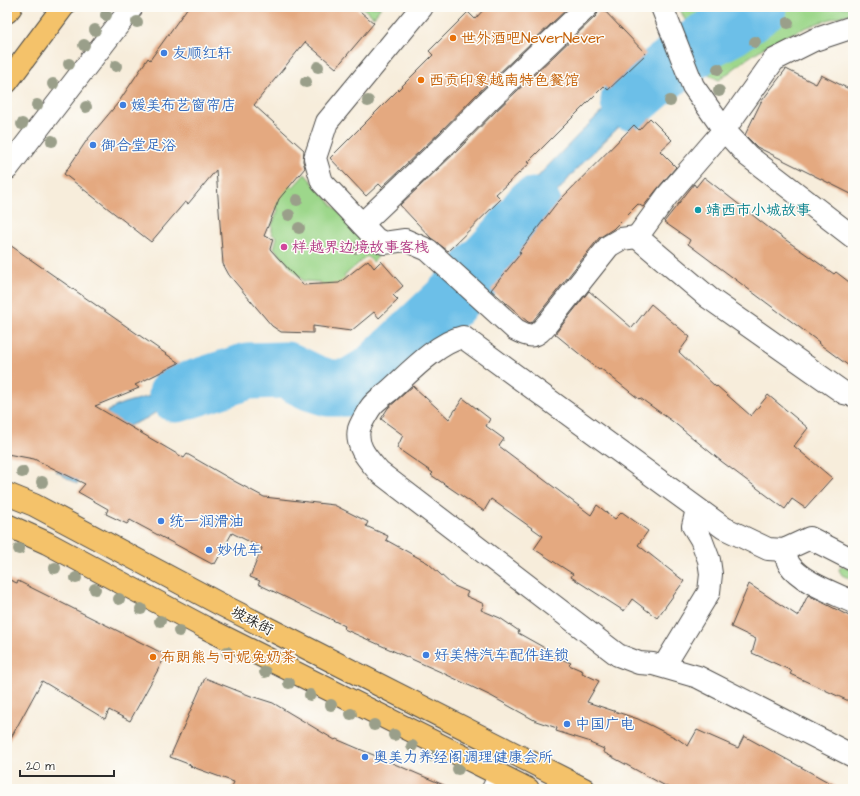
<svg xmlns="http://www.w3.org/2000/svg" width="860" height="796" font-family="'Architects Daughter','LXGW WenKai TC',sans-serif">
<rect width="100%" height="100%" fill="#fdfcf7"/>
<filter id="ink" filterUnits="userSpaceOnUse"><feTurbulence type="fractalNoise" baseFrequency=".025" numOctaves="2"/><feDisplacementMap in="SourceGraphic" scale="8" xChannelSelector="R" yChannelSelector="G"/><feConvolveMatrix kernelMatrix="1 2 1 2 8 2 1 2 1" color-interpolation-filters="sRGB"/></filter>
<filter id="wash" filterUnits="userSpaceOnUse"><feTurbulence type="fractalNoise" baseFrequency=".012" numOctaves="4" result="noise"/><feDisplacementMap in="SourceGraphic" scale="16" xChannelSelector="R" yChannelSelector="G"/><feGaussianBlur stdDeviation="0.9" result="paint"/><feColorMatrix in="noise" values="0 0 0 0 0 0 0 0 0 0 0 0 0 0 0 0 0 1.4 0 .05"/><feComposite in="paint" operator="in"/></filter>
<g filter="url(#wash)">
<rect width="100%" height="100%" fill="#f7eddb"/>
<!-- green -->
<g fill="#9dd78b" stroke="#64815b">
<polygon points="361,7 381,7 374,17"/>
<polygon points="679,7 725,7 691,33"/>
<path d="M787,7H853V14L844,15L818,23L795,32L769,44L748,58L719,80C707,75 703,69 702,56L743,35Z"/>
<polygon points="305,174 378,257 373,262 367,256 344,276 347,280 336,288 322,289 320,282 303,281 274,248 277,237 272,234 272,225 278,210 274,204 289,184 293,187"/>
<polygon points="841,566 853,569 853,580 842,575 839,570"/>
</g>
<!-- water -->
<g fill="#6cbfe8" stroke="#4c758a">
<polygon points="725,7 787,7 743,35 702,56 691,33"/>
<polygon points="667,51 676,74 670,77 580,165 527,228 492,273 470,257 543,171 592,121"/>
<path d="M439,287L466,308L431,343L383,386L365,395L347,374C383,350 412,321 439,287Z"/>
<path d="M251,357L253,382L161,409L147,418L124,428L80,477L77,484L56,471L107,412C121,401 136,401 153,395C167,389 181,382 196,376C214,369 233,363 251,357Z"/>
</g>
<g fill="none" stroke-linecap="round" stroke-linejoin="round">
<!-- river -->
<g stroke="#6cbfe8" stroke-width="57">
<polyline points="629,101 657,77 707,40 730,28 759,7"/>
<polyline points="177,394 248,371 286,370 313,383 329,388 349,388 374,373 448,303 508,238 533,206"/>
</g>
</g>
<g id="blocks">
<!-- building -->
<g fill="#e4a980">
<polygon points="188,7 355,7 374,23 336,68 305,42 254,105 304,150 303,161 305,168 279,199 264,236 273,239 270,249 303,285 339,283 368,260 374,268 381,261 403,286 393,295 398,300 379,318 374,312 351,331 313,326 313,333 281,332 272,326 229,275 223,264 216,170 188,204 185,202 151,242 64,174 87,140 118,103 148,58 150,60"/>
<polygon points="486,7 569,7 478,93 440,132 382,187 379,184 366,196 330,158 433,55 429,51 468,12 475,19"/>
<polygon points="599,7 601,7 646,54 608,90 604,86 528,162 530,163 496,194 501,199 448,251 431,238 400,205 458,150 496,111 596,16 599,11"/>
<polygon points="786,69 816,84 821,75 853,91 853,195 757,147 745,135 761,102"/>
<polygon points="650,118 672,140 660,151 676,167 658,188 643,207 638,204 613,229 599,238 537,316 531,323 528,322 491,290 521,253 519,252 556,204 634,125 639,130"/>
<polygon points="704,177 769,228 834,274 836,272 853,285 853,369 818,343 819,342 688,244 690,240 664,222 694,184 696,187"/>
<polygon points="7,243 179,363 135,385 139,388 95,406 184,458 187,454 234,481 264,497 334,505 368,522 366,526 388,536 386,540 428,563 452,585 468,592 466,596 484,604 481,610 500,618 519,631 518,633 559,656 559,658 571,663 569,665 583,671 582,673 599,681 587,702 638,719 678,739 688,746 697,730 738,748 744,736 841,789 671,789 603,752 604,749 590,743 591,742 556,731 557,728 536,721 491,696 443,673 344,629 345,626 258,584 260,581 250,577 262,548 232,533 215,564 213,563 212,564 130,520 127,524 106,514 108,509 78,492 85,484 34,459 7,454"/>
<polygon points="589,291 632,328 651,304 690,337 679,352 716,387 717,386 751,416 768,395 808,428 794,446 832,478 805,508 792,499 785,509 721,461 672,421 640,398 639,399 600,368 599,370 555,334"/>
<polygon points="413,386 449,419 463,398 490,419 486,426 504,439 499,446 591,515 597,505 615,519 622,512 648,531 638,545 684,581 657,618 632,599 624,611 571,577 573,574 534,549 543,536 491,499 484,511 431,475 433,473 397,448 403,435 381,419 388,408"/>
<polygon points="7,579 17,583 18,581 166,655 130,721 109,710 105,719 42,681 7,745"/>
<polygon points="749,584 798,616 808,595 853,618 853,703 790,674 792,671 752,653 756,639 731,627"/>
<polygon points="205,678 251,696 273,703 335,740 336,739 453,789 231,789 234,782 190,766 191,765 170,757"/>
</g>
</g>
</g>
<g filter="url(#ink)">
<use href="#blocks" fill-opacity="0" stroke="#4a4845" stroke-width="1"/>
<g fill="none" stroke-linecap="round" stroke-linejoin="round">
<defs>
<g id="minor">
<path d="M422,7L327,122L315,158L322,182L376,239L384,243L405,240L428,250L516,330C532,338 535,338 547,324L609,246L621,239L637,237L709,298L844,393L853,395"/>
<polyline points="662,7 693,86 724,130 748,156 853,237"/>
<polyline points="7,169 132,7"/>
<polyline points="362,224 449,141 487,102 587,7"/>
<polyline points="637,237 667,196 724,130 774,60 814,40 853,27"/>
<path d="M784,550C785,554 787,560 789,564C801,582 834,593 853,602"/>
<path d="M853,560L810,538L784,550L768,549L724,528L463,337C437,343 409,373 389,391C383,396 375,401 371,407C368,411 360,425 359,429C355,447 369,460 379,472L618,655L639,663L653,664L698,677L853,756"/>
<polyline points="664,666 709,592 711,574 709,560 701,539 693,526 697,509"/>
<polyline points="493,789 500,775"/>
</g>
<g id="major">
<polyline points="7,12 11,7"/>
<polyline points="7,82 63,7"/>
<polyline points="7,494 34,505 218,603 584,789"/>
<polyline points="7,525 47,543 204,627 528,789"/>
</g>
</defs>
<!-- minor casing -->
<use href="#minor" stroke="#4a4845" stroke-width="24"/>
<!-- major casing -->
<use href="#major" stroke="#4a4845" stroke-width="24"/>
<!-- minor -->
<use href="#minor" stroke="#fff" stroke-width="22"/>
<!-- major -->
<use href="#major" stroke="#f4c26a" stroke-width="22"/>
</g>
<!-- trees -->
<g fill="#9a9f8a">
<circle cx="106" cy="15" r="6"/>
<circle cx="137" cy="22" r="6"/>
<circle cx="788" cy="23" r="6"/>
<circle cx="95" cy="30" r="6"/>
<circle cx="755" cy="42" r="6"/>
<circle cx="84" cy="45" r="6"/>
<circle cx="69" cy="64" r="6"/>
<circle cx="116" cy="66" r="6"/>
<circle cx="318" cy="67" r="6"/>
<circle cx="718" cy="69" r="6"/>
<circle cx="306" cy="82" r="6"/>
<circle cx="53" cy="84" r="6"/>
<circle cx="719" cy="91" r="6"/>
<circle cx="368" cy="101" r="6"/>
<circle cx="670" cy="101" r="6"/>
<circle cx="37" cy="105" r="6"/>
<circle cx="86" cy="107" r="6"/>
<circle cx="22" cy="124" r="6"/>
<circle cx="52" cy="141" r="6"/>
<circle cx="297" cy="200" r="6"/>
<circle cx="289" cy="215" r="6"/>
<circle cx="299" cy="228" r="6"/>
<circle cx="355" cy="248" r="6"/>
<circle cx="22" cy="472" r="6"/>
<circle cx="42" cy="482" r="6"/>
<circle cx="19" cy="549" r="6"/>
<circle cx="55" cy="568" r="6"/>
<circle cx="76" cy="578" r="6"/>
<circle cx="95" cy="589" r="6"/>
<circle cx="119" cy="599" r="6"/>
<circle cx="141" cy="609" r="6"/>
<circle cx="160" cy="621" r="6"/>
<circle cx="179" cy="631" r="6"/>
<circle cx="227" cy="652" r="6"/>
<circle cx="265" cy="672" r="6"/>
<circle cx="289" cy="683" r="6"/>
<circle cx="310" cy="695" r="6"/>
<circle cx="331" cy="705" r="6"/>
<circle cx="351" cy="714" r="6"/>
<circle cx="374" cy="725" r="6"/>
<circle cx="394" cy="735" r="6"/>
<circle cx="412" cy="746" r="6"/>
<circle cx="432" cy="756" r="6"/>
<circle cx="458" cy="769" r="6"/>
</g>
</g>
<!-- markers -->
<g fill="#e8710a" stroke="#fdfcf7" stroke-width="1.5">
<circle cx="453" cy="38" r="4"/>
<circle cx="421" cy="80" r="4"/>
<circle cx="153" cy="657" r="4"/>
</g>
<g fill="#3f7fe0" stroke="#fdfcf7" stroke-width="1.5">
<circle cx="164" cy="53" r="4"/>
<circle cx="123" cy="105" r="4"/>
<circle cx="93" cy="145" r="4"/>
<circle cx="161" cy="521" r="4"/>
<circle cx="209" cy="550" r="4"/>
<circle cx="426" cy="655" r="4"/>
<circle cx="567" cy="724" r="4"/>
<circle cx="365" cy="757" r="4"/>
</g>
<circle fill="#0f9aa8" stroke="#fdfcf7" stroke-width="1.5" cx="698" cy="210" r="4"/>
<circle fill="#d1479c" stroke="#fdfcf7" stroke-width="1.5" cx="284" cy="247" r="4"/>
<g text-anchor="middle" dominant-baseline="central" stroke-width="3" stroke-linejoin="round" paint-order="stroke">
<!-- food labels -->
<g font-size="15" fill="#c56008" stroke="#fdfcf7" text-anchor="start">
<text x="461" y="38">世外酒吧NeverNever</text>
<text x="429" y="80">西贡印象越南特色餐馆</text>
<text x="161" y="657">布朗熊与可妮兔奶茶</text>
</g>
<!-- shop labels -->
<g font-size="15" fill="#366cbe" stroke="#fdfcf7" text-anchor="start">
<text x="172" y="53">友顺红轩</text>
<text x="131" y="105">媛美布艺窗帘店</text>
<text x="101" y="145">御合堂足浴</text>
<text x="169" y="521">统一润滑油</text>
<text x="217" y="550">妙优车</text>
<text x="434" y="655">好美特汽车配件连锁</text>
<text x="575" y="724">中国广电</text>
<text x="373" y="757">奥美力养经阁调理健康会所</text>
</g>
<!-- culture labels -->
<g font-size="15" fill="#0d838f" stroke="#fdfcf7" text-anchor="start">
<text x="706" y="210">靖西市小城故事</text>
</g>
<!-- hotel labels -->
<g font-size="15" fill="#b23c85" stroke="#fdfcf7" text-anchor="start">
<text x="292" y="247">样·越界边境故事客栈</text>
</g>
<!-- street labels -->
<g font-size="15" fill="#2b2b2b" stroke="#fdfcf7">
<text transform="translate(252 621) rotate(27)">坡珠街</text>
</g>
</g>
<!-- margin -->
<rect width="860" height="796" fill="none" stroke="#fdfcf7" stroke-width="24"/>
<!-- scale -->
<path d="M20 770v6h94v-6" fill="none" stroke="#2b2b2b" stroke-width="2"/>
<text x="26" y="770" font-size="12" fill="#2b2b2b" stroke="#fdfcf7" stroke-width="3" paint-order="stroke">20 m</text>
</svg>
